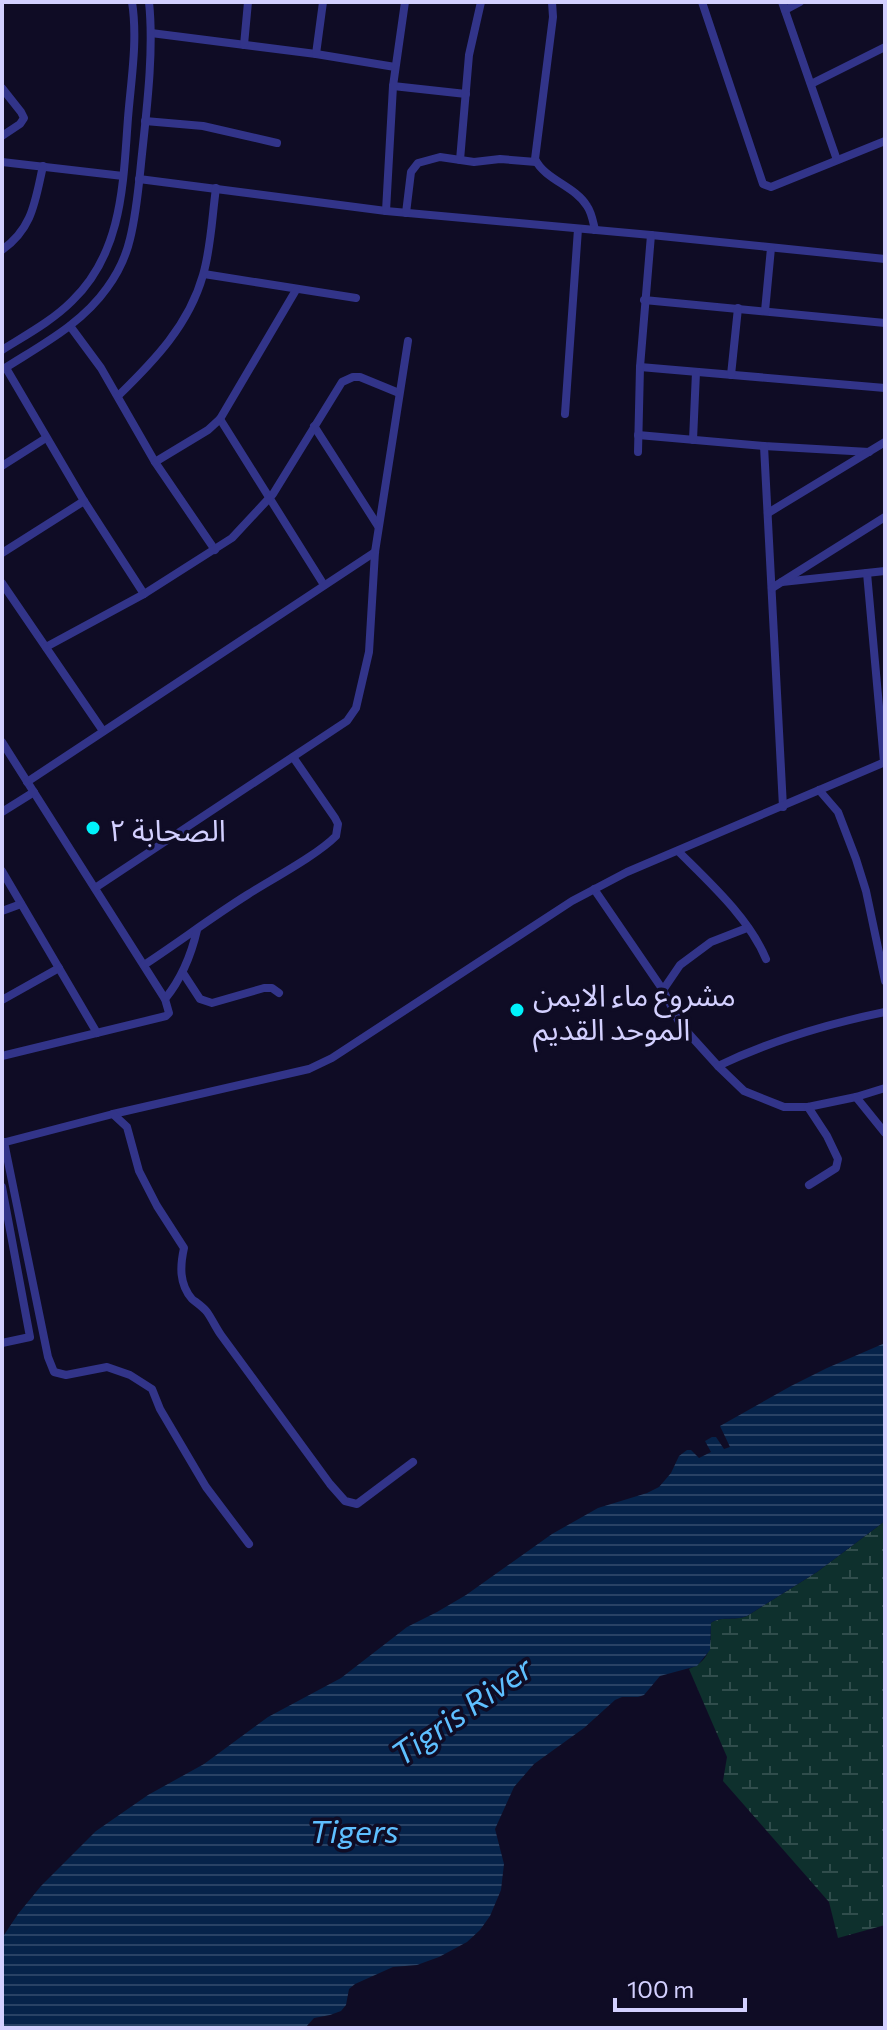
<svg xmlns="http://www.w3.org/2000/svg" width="887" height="2030" font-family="Commissioner,'Noto Sans Arabic',sans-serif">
<defs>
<pattern id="wetland-marsh" width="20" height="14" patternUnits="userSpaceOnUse" patternTransform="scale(2)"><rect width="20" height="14" fill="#0e302d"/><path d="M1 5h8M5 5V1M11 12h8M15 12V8" fill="none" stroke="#304d4c"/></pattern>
<pattern id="water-rules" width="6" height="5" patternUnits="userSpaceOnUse" patternTransform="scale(2)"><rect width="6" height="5" fill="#06234a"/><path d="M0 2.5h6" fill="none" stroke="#294265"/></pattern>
</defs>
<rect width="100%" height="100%" fill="#0f0c25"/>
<!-- wetland -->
<path fill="url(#wetland-marsh)" d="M885,1521V1925L838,1938L829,1902L723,1781L727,1757L689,1669C713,1659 710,1645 711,1623C719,1616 734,1621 747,1616L817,1572Z"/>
<!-- water -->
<path fill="url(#water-rules)" d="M885,1343V1521L817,1572L747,1616C734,1621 719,1616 711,1623L710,1650L697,1666L660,1676L644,1695L638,1697H622L615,1700L584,1728L534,1764L514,1787L495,1829L504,1864L501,1890L490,1916L480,1930L467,1942L439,1957L417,1965L393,1967L355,1984L349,1989L346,2005L341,2011L330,2015L314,2018L305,2028H2V1938L18,1914L41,1886L96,1831L148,1795L204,1764L268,1717L341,1678L407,1627L437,1612L466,1595L552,1534L598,1508L647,1493L659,1487L671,1473L679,1456L687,1450H691L699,1458L711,1452L705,1441L712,1437H716L724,1449L730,1447L720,1426L791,1386L827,1368Z"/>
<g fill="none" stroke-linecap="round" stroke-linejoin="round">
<!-- minor -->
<g stroke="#323489" stroke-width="8">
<path d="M552,2L553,17L535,159C545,180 575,186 587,206C592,213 593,222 595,230"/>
<polyline points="702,2 763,184 771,187 885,141"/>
<polyline points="782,2 837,160"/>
<polyline points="785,10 800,2"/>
<polyline points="151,33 316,54 395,67"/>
<polyline points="244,45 248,2"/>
<polyline points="316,54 323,2"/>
<polyline points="811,84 885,47"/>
<polyline points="393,86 466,94"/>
<polyline points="2,88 21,112 24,118 20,124 2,136"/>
<polyline points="145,121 203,126 277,143"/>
<polyline points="460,160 469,55 481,2"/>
<polyline points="2,162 123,176"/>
<polyline points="139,179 386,211 651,235 885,259"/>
<polyline points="386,211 393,86 405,2"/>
<polyline points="406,213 411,172 418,163 440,157 474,162 500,159 536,162"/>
<path d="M2,250C33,228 35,201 43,166"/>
<polyline points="204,274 356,298"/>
<polyline points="644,300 885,323"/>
<polyline points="765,311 771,248"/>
<polyline points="70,326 101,368 155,462 215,550"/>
<path d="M2,350C26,335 52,321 72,301C123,252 123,183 128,118C131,80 138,40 132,2"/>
<polyline points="640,367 885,388"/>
<polyline points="6,368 84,501 144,594"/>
<path d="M2,370C39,346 81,325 107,288C118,273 126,256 130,239C137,211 139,182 142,154C147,107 154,49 149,2"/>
<polyline points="731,375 738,308"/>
<path d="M118,396C154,361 189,325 203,275C211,248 212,217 216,188"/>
<polyline points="565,414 578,229"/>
<polyline points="220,419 324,585"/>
<polyline points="314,426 378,526"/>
<polyline points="638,435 764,446 869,452"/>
<polyline points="693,440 696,372"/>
<polyline points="764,446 783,807"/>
<polyline points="638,452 640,367 651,235"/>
<polyline points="155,462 208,430 220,419 296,290"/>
<polyline points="2,466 46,438"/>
<polyline points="768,513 885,442"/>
<polyline points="2,553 84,501"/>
<polyline points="867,573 884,762"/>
<polyline points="782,582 885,571"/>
<polyline points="2,583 103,731"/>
<polyline points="772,588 885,517"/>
<polyline points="46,647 144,594 232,538 273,494 342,382 353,377 360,377 399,393"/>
<polyline points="2,742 165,999 169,1013 166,1016 2,1056"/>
<polyline points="27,782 375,552"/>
<polyline points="819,790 838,812 856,859 866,891 885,981"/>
<polyline points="2,812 34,792"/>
<path d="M678,851C709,882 749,918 766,959"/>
<polyline points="2,871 97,1033"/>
<polyline points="95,888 347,721 356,708 369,652 375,552 408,341"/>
<polyline points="594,889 663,990 680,1024 718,1066 744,1091 784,1107 808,1107 856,1097 885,1088"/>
<polyline points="2,911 21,904"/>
<path d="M144,965C179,942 212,917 247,895C272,879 316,856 336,836L338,824L335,818L293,757"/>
<polyline points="183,973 200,999 212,1003 264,988 272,988 279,993"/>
<polyline points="663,990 680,965 711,942 747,928"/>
<path d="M165,999C182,978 191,956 197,930"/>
<polyline points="2,1000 59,968"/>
<path d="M718,1066C772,1040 827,1024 885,1012"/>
<polyline points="856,1097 885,1133"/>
<polyline points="808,1107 827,1136 838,1159 836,1168 809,1185"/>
<polyline points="113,1114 309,1069 332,1058 572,901 627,872 885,762"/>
<polyline points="4,1142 48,1357 54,1372 66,1375 107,1367 130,1375 152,1389 160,1409 206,1487 249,1544"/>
<path d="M2,1143L113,1114L127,1127L139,1171L157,1206L184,1248C180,1266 179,1284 192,1299C197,1303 203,1307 207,1312C212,1319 216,1328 221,1335L330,1484L345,1501L357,1504L413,1462"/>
<polyline points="2,1187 30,1337 2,1343"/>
</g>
</g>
<!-- markers -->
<g fill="#00f2fb" stroke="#0f0c25" stroke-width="3">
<circle cx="93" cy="828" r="8"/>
<circle cx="517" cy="1010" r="8"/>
</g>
<g text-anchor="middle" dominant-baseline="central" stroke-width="7" stroke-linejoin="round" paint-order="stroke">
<!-- poi labels -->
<g font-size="30" fill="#d3d0ff" stroke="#0f0c25" text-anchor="start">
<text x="109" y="828">الصحابة ٢</text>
<text x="533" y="993">مشروع ماء الايمن<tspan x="533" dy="34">الموحد القديم</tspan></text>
</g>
<!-- water labels -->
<g font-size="32" font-style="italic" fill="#5ebfff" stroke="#0f0c25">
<text transform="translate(461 1710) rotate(-35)">Tigris River</text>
<text x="354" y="1830">Tigers</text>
</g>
</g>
<!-- border -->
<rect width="887" height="2030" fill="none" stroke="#d3d0ff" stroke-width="8"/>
<!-- scale -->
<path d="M615 1998v12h130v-12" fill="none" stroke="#d3d0ff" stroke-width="4"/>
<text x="627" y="1998" font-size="24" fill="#d3d0ff" stroke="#0f0c25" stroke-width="6" paint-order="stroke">100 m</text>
</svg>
